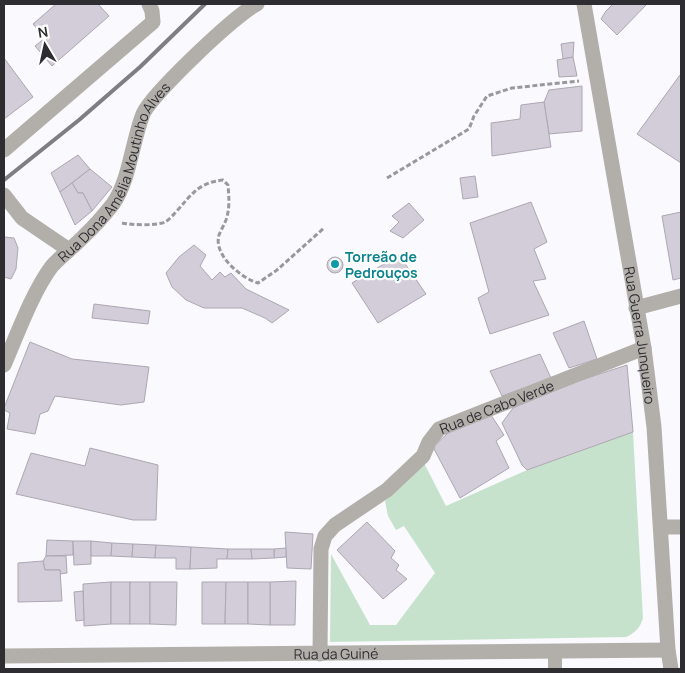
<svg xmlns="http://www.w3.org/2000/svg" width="685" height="673" font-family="Manrope,sans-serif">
<rect width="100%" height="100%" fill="#faf9fe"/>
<!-- green -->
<path fill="#c7e2cc" d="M633,432L643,618C640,628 635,633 626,637L330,642L331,554L370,625H396L435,573L404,526L396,530L388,516L385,501L424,463L446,506L527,470Z"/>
<!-- building -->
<g fill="#d2cdd8" stroke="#aca7b2">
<polygon points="56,4 98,4 109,16 52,66 35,46 45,38 33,24"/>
<polygon points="613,4 647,4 617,35 601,19 606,11"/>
<polygon points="574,42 573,57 563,59 561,44"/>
<polygon points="573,57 577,76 559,77 557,60"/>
<polygon points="4,58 33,97 4,119"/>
<polygon points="680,75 681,76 681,163 637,134"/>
<polygon points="582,86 582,131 549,134 544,102 549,90"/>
<polygon points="544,102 551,147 492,156 491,123 520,119 521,105"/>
<polygon points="78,155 90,169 60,192 51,173"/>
<polygon points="90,169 112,187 92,211 83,193 78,193 72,183"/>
<polygon points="475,176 478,197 463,199 460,178"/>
<polygon points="72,183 78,193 83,193 92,211 75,225 60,192"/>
<polygon points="531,202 547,242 534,249 546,279 533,281 549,315 490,334 478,298 489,292 470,223"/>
<polygon points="409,203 424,220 403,238 390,231 399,222 392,216"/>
<polygon points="681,212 681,278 673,280 662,216"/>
<polygon points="4,237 14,238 18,248 16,269 11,279 4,277"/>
<polygon points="194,245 206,255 200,266 212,280 220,272 225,277 231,273 246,289 289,310 272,323 265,318 242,308 204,308 186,300 172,287 166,273 179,257"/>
<polygon points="399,255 426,294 378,323 352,283"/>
<circle cx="335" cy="265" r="8"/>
<polygon points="94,304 150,311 148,324 92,318"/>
<polygon points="584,321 597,359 569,368 553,333"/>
<polygon points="30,342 72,359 149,367 144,402 121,405 55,396 48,411 40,414 35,434 7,429 10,413 4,410 4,408"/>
<polygon points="540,354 551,378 502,396 490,371"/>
<polygon points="627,365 633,432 527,470 522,465 502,423 513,408 575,382"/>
<polygon points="491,415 504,435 496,441 509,468 460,498 433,447 448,433"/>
<polygon points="90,448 158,465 156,520 133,520 16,494 31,453 85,466"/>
<polygon points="367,522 395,551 391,558 399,565 396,570 407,579 383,599 337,550"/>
<polygon points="285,532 313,534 311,569 287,568"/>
<polygon points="47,540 73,541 73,555 46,556"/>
<polygon points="73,541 91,541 91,564 74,565"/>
<polygon points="91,541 112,543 111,556 91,556"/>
<polygon points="112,543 133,544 132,557 111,556"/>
<polygon points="133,544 156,545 155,558 132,557"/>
<polygon points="156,545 191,547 190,569 176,569 176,558 155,558"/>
<polygon points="191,547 228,549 227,559 217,559 217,568 190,569"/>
<polygon points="286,548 286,557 274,558 274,549"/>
<polygon points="228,549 251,549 252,559 227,559"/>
<polygon points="251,549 274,549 274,558 252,559"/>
<polygon points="46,556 66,556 67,573 60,574 60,570 45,570 43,561"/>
<polygon points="43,561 45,570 60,570 62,601 18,602 18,563"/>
<polygon points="296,581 295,625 270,625 270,582"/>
<polygon points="111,582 111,624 84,626 83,584"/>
<rect x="111" y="582" width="19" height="42"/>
<rect x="130" y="582" width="20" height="42"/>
<polygon points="150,582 177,582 176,625 150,624"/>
<polygon points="202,582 226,582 225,624 202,624"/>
<polygon points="226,582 248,582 248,624 225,624"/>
<polygon points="248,582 270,582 270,625 248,624"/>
<polygon points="83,591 84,620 76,621 74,592"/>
</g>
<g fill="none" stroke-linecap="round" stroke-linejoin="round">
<!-- path -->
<g stroke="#99989d" stroke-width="3" stroke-dasharray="5 2.5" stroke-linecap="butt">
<polyline points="387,178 469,129 474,116 487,96 512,88 579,81"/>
<path d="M122,223C132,225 156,226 165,222C169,220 173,215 176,212C192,194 198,183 223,180L228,185C229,198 230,208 226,220C224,225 221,230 219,235C213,255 241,278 258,283L277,270L324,228"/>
</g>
<!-- lane -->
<polyline stroke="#b2afaa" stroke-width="14" points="555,669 555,651"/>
<!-- street -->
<g stroke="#b2afaa" stroke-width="15">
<path id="s1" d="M584,4L644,348L654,427L668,650L671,669"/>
<polyline points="4,150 153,22 152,11 149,4"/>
<polyline points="4,195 22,218 69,250"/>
<polyline points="636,308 681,296"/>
<path id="s2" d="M4,365C17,335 33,291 52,266C62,255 75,246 85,235C95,226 105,214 113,204C130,179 132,142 143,114C152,94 236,14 257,4"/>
<polyline points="661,527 681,527"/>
<path id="s3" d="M320,654L321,549L325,536L335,525L387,490L423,456L429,442L439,429L644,348"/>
<path id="s4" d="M4,656L668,650"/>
</g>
<!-- rail -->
<polyline stroke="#7f7e83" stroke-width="4" points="4,180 79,120 140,67 205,4"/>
</g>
<!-- markers -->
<circle fill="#0f9aa8" stroke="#fff" stroke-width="2" cx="335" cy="264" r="5"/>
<g text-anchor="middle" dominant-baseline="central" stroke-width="4.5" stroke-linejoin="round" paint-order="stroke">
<!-- street labels -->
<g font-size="14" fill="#2e2d32" stroke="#fff">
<text stroke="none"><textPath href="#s2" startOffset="226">Rua Dona Amélia Moutinho Alves</textPath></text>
<text stroke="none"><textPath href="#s1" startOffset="336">Rua Guerra Junqueiro</textPath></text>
<text stroke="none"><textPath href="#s3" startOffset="339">Rua de Cabo Verde</textPath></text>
<text stroke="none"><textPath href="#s4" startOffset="332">Rua da Guiné</textPath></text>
</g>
<!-- culture labels -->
<g font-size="14" font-weight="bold" fill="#0d838f" stroke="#fff" text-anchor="start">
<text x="345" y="256">Torreão de<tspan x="345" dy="16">Pedrouços</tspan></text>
</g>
</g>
<!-- border -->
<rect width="685" height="673" fill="none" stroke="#2e2d32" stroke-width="10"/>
<!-- north arrow -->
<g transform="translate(45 45) rotate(351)" stroke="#ffffff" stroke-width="4" paint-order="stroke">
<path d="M0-4L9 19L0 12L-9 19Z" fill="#2e2d32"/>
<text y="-8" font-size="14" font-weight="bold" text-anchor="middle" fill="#2e2d32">N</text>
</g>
</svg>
